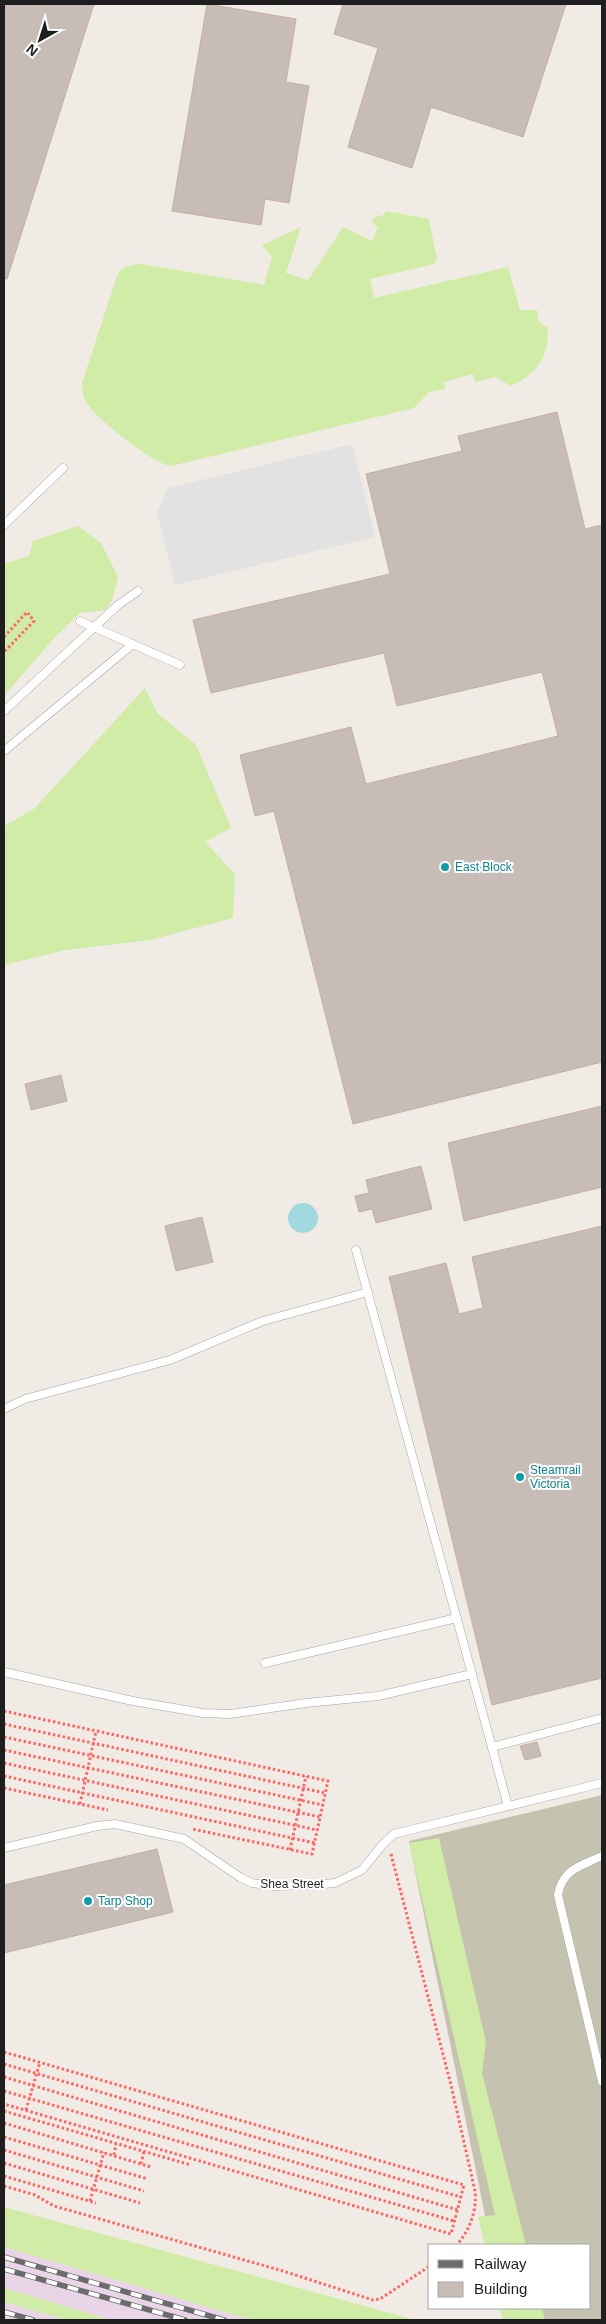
<svg xmlns="http://www.w3.org/2000/svg" width="606" height="2324" font-family="Arial,sans-serif">
<rect width="100%" height="100%" fill="#f0ebe4"/>
<!-- industrial -->
<g fill="#e9d5e7">
<polygon points="4,2247 252,2320 111,2320 4,2288"/>
<polygon points="4,2302 63,2319 66,2320 4,2320"/>
</g>
<!-- construction -->
<polygon fill="#c5c2af" points="602,1795 602,2320 506,2320 503,2308 590,2308 590,2245 491,2245 409,1841"/>
<!-- grass -->
<g fill="#d0eca7">
<path d="M386,211L429,219L437,260L434,264L370,279L374,298L508,267L520,310H537L539,322L547,327C551,355 536,376 510,386L496,377L475,382L473,374L444,382L445,389L429,392L414,408L171,466C154,464 98,420 88,405C83,398 82,391 82,383L117,276C122,265 131,265 142,264L264,285L272,257L262,245L301,227L286,273L308,280L343,227L372,241L378,228L371,221L375,217L384,215Z"/>
<polygon points="78,526 101,543 118,577 112,600 106,610 80,613 55,637 4,696 4,564 29,556 33,541"/>
<polygon points="145,688 157,713 196,745 231,828 205,842 235,874 233,918 150,940 66,950 4,965 4,826 34,809"/>
<polygon points="439,1838 486,2042 482,2073 526,2245 485,2245 478,2217 495,2215 409,1843"/>
<polygon points="4,2207 408,2318 411,2320 252,2320 4,2247"/>
<polygon points="4,2288 111,2320 66,2320 4,2302"/>
<polygon points="500,2308 542,2308 545,2320 503,2320"/>
</g>
<!-- parking -->
<polygon fill="#e2e2e2" points="352,444 375,537 175,585 157,513 168,488"/>
<!-- water -->
<circle fill="#a2d8df" cx="303" cy="1218" r="15"/>
<!-- building -->
<g fill="#c8bcb7" stroke="#c2afa5">
<polygon points="4,4 94,4 7,279 4,279"/>
<polygon points="207,4 296,19 286,82 309,86 289,203 265,199 261,225 172,211"/>
<polygon points="343,4 566,4 523,137 431,107 412,168 348,147 378,48 334,34"/>
<polygon points="557,412 585,529 602,525 602,1062 353,1124 274,811 255,816 240,755 351,727 366,784 558,736 542,672 397,706 384,653 211,693 193,620 390,574 366,474 462,451 458,436"/>
<polygon points="61,1075 67,1101 31,1110 25,1084"/>
<polygon points="602,1106 602,1187 464,1221 448,1143"/>
<polygon points="421,1166 432,1209 376,1223 372,1209 359,1212 355,1196 369,1193 366,1180"/>
<polygon points="202,1217 213,1262 176,1271 165,1226"/>
<polygon points="602,1226 602,1678 492,1705 389,1277 446,1263 459,1314 483,1308 472,1257"/>
<polygon points="537,1742 541,1756 525,1760 520,1746"/>
<polygon points="157,1849 173,1912 4,1953 4,1885"/>
</g>
<g fill="none" stroke-linecap="round" stroke-linejoin="round">
<defs>
<g id="service">
<polyline points="4,525 63,468"/>
<polyline points="80,621 180,665"/>
<polyline points="4,711 118,605 138,591"/>
<polyline points="4,751 133,644"/>
<polyline points="356,1250 508,1806"/>
<polyline points="4,1409 25,1399 170,1360 263,1321 368,1292"/>
<polyline points="265,1663 457,1618"/>
<polyline points="4,1672 133,1701 203,1713 230,1714 306,1703 378,1696 472,1674"/>
<polyline points="492,1747 602,1718"/>
<polyline points="4,1848 97,1826 115,1824 184,1839 241,1878 252,1883 274,1886 312,1885 335,1883 362,1870 383,1844 394,1834 602,1783"/>
<path d="M602,1856C581,1866 562,1869 558,1895L602,2081"/>
</g>
</defs>
<!-- service casing -->
<use href="#service" stroke="#a5a5a5" stroke-width="9"/>
<!-- path -->
<g stroke="#f66" stroke-width="3" stroke-dasharray="2.5 2.5" stroke-linecap="butt">
<polyline points="4,637 27,612 34,621 4,652"/>
<polyline points="4,1711 328,1781 312,1854 192,1829"/>
<polyline points="4,1724 325,1793"/>
<polyline points="4,1737 323,1805"/>
<polyline points="4,1750 320,1817"/>
<polyline points="4,1763 317,1830"/>
<polyline points="4,1776 315,1843"/>
<polyline points="4,1788 108,1810"/>
<polyline points="80,1804 96,1731"/>
<polyline points="290,1850 306,1776"/>
<path d="M391,1854L451,2085L475,2191C477,2211 470,2229 457,2245"/>
<polyline points="4,2052 464,2185 451,2234 4,2104"/>
<polyline points="4,2064 461,2197"/>
<polyline points="4,2077 458,2210"/>
<polyline points="4,2091 454,2221"/>
<polyline points="26,2110 40,2062"/>
<polyline points="4,2111 191,2165"/>
<polyline points="4,2123 151,2167"/>
<polyline points="4,2137 148,2179"/>
<polyline points="4,2150 144,2191"/>
<polyline points="114,2155 116,2144"/>
<polyline points="4,2163 140,2203"/>
<polyline points="141,2164 144,2151"/>
<polyline points="4,2176 96,2203"/>
<polyline points="4,2186 35,2195 54,2206 283,2271 373,2300 380,2299 430,2266"/>
<polyline points="90,2201 104,2152"/>
</g>
<!-- service -->
<use href="#service" stroke="#fff" stroke-width="8"/>
<defs>
<g id="rail">
<polyline points="4,2257 224,2320"/>
<polyline points="4,2269 185,2320"/>
<polyline points="4,2312 33,2320"/>
</g>
</defs>
<!-- rail casing -->
<use href="#rail" stroke="#6c6c6c" stroke-width="5.5"/>
<!-- rail -->
<use href="#rail" stroke="#fff" stroke-width="4" stroke-dasharray="11" stroke-linecap="butt"/>
</g>
<!-- markers -->
<g fill="#0f9aa8" stroke="#fff" stroke-width="2">
<circle cx="445" cy="867" r="5"/>
<circle cx="520" cy="1477" r="5"/>
<circle cx="88" cy="1901" r="5"/>
</g>
<g text-anchor="middle" dominant-baseline="central" stroke-width="4" stroke-linejoin="round" paint-order="stroke">
<!-- culture labels -->
<g font-size="12" fill="#0d838f" stroke="#fff" text-anchor="start">
<text x="455" y="867">East Block</text>
<text x="530" y="1470">Steamrail<tspan x="530" dy="14">Victoria</tspan></text>
<text x="98" y="1901">Tarp Shop</text>
</g>
<!-- street labels -->
<g font-size="12" fill="#1e1e1e" stroke="#fff">
<text x="292" y="1884">Shea Street</text>
</g>
</g>
<!-- border -->
<rect width="606" height="2324" fill="none" stroke="#1e1e1e" stroke-width="10"/>
<!-- legend -->
<rect x="428" y="2244" width="162" height="65" fill="#ffffff" stroke="#a5a5a5"/>
<rect x="438" y="2260" width="25" height="8" fill="#6c6c6c" stroke="#a5a5a5"/>
<text x="474" y="2269" font-size="15" fill="#1e1e1e">Railway</text>
<rect x="438" y="2282" width="25" height="15" fill="#c8bcb7" stroke="#a5a5a5"/>
<text x="474" y="2294" font-size="15" fill="#1e1e1e">Building</text>
<!-- north arrow -->
<g transform="translate(40 40) rotate(219)" stroke="#ffffff" stroke-width="4" paint-order="stroke">
<path d="M0-4L9 19L0 12L-9 19Z" fill="#1e1e1e"/>
<text y="-8" font-size="14" font-weight="bold" text-anchor="middle" fill="#1e1e1e">N</text>
</g>
</svg>
